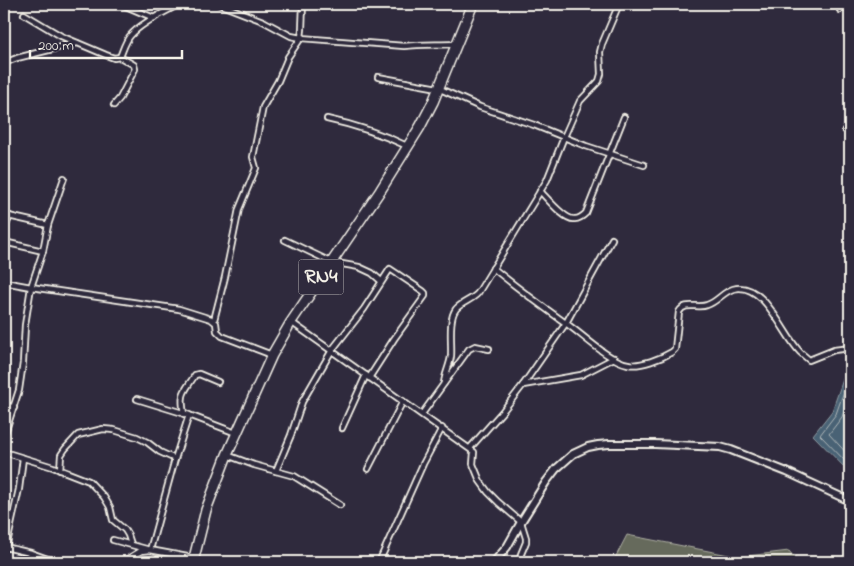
<svg xmlns="http://www.w3.org/2000/svg" width="854" height="566" font-family="'Indie Flower',sans-serif">
<rect width="100%" height="100%" fill="#2f2a3d"/>
<filter id="ink" filterUnits="userSpaceOnUse"><feTurbulence type="fractalNoise" baseFrequency=".02" numOctaves="2"/><feDisplacementMap in="SourceGraphic" scale="10" xChannelSelector="R" yChannelSelector="G"/><feConvolveMatrix kernelMatrix="1 2 1 2 8 2 1 2 1" color-interpolation-filters="sRGB"/></filter>
<g filter="url(#ink)">
<!-- green -->
<polygon fill="#666a5c" stroke="#adaea2" points="627,535 739,557 789,551 798,562 613,562"/>
<!-- water -->
<polygon fill="#4a6274" stroke="#8e9ba2" points="848,365 850,367 850,473 813,435 832,411"/>
<g fill="none" stroke-linecap="round" stroke-linejoin="round">
<!-- shore -->
<g stroke="#b0b8ba" stroke-width="1">
<polyline points="850,374 836,414 820,435 850,466"/>
<polyline points="850,393 842,417 829,434 850,457"/>
</g>
<defs>
<g id="street">
<polyline points="121,4 154,18"/>
<path d="M219,4L263,21L291,36L301,38L404,46C422,44 439,45 456,44"/>
<polyline points="840,10 846,4"/>
<polyline points="24,14 61,36 106,55 114,58 120,57 134,65 135,69 120,98 114,105"/>
<path d="M120,57C123,50 125,42 130,36C142,22 164,13 179,4"/>
<polyline points="4,63 17,58 77,43"/>
<polyline points="378,77 438,88 480,107 534,125 586,146 644,165"/>
<path d="M327,119C355,125 382,134 407,146"/>
<polyline points="845,130 850,124"/>
<path d="M540,191C547,198 565,221 575,219C579,219 583,216 586,213L624,117"/>
<polyline points="4,215 48,225"/>
<polyline points="4,229 10,216"/>
<polyline points="285,240 331,262 359,267 372,273 381,281"/>
<polyline points="4,242 43,251"/>
<path d="M493,268C517,288 542,306 567,324C584,336 608,360 628,364C640,367 662,358 672,352L675,349L679,312C685,301 698,309 707,305C717,302 723,292 733,289C764,280 783,335 800,352C803,355 806,357 809,360L834,350L850,348"/>
<polyline points="4,282 31,287 179,309 211,319 216,323 217,331 222,336 272,355"/>
<polyline points="214,320 225,277 239,209 256,168 253,157 263,107 278,81 288,57 301,38 302,29 303,4"/>
<polyline points="291,322 474,452 473,464 480,481 488,492 498,502 521,522 526,538 526,542 521,554 520,562"/>
<path d="M444,383C445,374 450,365 451,356C452,344 448,319 456,309C462,302 472,300 478,293L547,180L564,137L580,101L599,81L601,74L600,52L602,44L619,4"/>
<polyline points="523,385 566,323 612,239"/>
<polyline points="137,399 189,415 236,433"/>
<polyline points="4,404 14,408"/>
<path d="M184,414C180,392 184,393 195,375L199,374L218,382"/>
<polyline points="422,414 469,349 475,346 489,349"/>
<polyline points="342,428 366,375"/>
<polyline points="4,436 19,390 23,363 25,325 31,287 43,251 48,225 64,178"/>
<polyline points="470,448 502,412 523,385 581,375 614,358"/>
<polyline points="4,452 53,467 89,481 104,497 110,507 113,520 125,530 128,535 131,544"/>
<polyline points="227,455 254,465 294,476 340,505"/>
<polyline points="368,469 403,401"/>
<polyline points="60,470 61,455 65,449 78,435 103,429 114,430 137,437 147,442 160,452 175,459"/>
<polyline points="276,471 291,435 302,402 332,350 364,309 390,269 423,291 425,293 425,296 394,339 369,378"/>
<polyline points="113,540 150,550 193,558"/>
<polyline points="5,547 31,553 56,562"/>
<polyline points="6,548 19,489 23,458"/>
<polyline points="380,560 423,464 442,428"/>
<polyline points="123,562 141,551 150,550 175,459 189,415"/>
</g>
<polyline id="secondary" points="494,562 507,547 521,522 546,482 556,469 573,454 588,447 598,445 609,444 655,444 720,447 731,450 787,472 850,501"/>
<polyline id="highway" points="193,562 206,510 227,455 272,355 291,322 380,191 420,127 433,102 473,4"/>
</defs>
<!-- street casing -->
<use href="#street" stroke="#f4f1e8" stroke-width="8"/>
<!-- secondary casing -->
<use href="#secondary" stroke="#f4f1e8" stroke-width="10"/>
<!-- highway casing -->
<use href="#highway" stroke="#f4f1e8" stroke-width="12"/>
<!-- street -->
<use href="#street" stroke="#2f2a3d" stroke-width="4.5"/>
<!-- secondary -->
<use href="#secondary" stroke="#2f2a3d" stroke-width="6"/>
<!-- highway -->
<use href="#highway" stroke="#2f2a3d" stroke-width="9"/>
</g>
</g>
<g text-anchor="middle" dominant-baseline="central" stroke-width="5" stroke-linejoin="round" paint-order="stroke">
<!-- shield labels -->
<rect fill="#2f2a3d" stroke="#b9b5b5" stroke-width="1" x="298.5" y="259.5" width="45" height="35" rx="4"/>
<g font-size="20" font-weight="bold" fill="#f4f1e8">
<text x="321" y="277">RN4</text>
</g>
</g>
<!-- margin -->
<rect width="854" height="566" fill="none" stroke="#2f2a3d" stroke-width="20"/>
<rect x="10" y="10" width="834" height="546" fill="none" stroke="#f4f1e8" stroke-width="2" filter="url(#ink)"/>
<!-- scale -->
<path d="M30 50v8h152v-8" fill="none" stroke="#f4f1e8" stroke-width="2.5"/>
<text x="38" y="50" font-size="15" fill="#f4f1e8" stroke="#2f2a3d" stroke-width="4" paint-order="stroke">200 m</text>
</svg>
